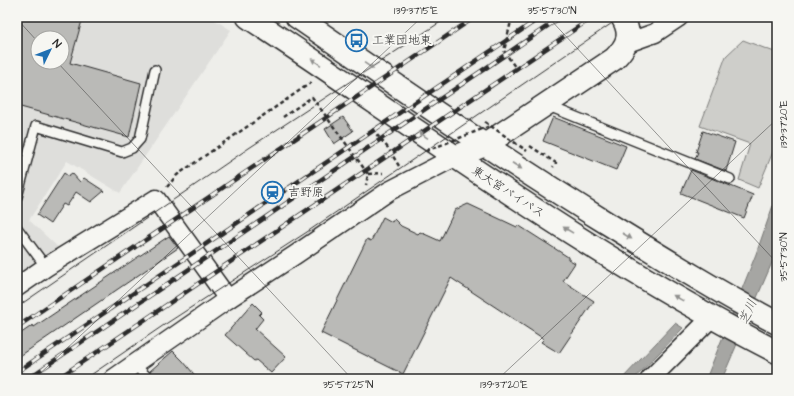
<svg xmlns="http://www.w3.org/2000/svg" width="794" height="396" font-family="'Architects Daughter','Klee One',sans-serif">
<rect width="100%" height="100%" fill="#eeeeea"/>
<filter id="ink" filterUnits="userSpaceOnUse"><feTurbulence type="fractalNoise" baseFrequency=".025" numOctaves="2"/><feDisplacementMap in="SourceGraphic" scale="8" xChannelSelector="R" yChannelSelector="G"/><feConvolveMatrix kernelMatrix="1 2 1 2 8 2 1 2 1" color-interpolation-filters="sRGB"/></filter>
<g filter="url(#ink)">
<!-- built -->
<path fill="#dededb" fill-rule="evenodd" d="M17,17H210L231,30L120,193L67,161L29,220L63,252L17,283ZM38,38H62V62H38Z"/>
<!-- green -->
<polygon fill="#cececa" stroke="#7c7c7a" points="743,40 777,53 777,142 758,188 739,180 750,144 700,126 726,56"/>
<!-- water -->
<g fill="#a6a6a3" stroke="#757573">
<polygon points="777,194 777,251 722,379 706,379 756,254"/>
<polygon points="675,323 683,328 634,379 622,379"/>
</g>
<!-- building -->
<g fill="#babab7" stroke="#2b2b2b" fill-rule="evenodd">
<path d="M17,17H83L70,63L141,83L129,137L17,106ZM38,38H62V62H38Z"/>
<polygon points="343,117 353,131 334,144 325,129"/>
<polygon points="553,117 626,146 616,170 543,141"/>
<polygon points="703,131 735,142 726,171 695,159 698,152 696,152"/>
<polygon points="691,170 753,195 744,218 681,193"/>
<polygon points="64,173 68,176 72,173 80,182 84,178 104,191 91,202 76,192 67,206 63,204 50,224 37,215"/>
<polygon points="468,204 517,227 518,225 568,257 568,259 575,263 563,281 594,301 559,353 541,342 544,339 451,278 403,374 321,333 367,239 371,241 383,217 392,222 394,219 401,226 418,234 420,232 440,241 455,210"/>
<polygon points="169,236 178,248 17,358 17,336 33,325 34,327"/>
<polygon points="253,303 262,312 259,315 263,319 255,329 286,357 271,373 256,360 254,361 225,335"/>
<polygon points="173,351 183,361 198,379 155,379 153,375 150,371"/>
</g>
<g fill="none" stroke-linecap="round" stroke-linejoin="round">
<defs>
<g id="lane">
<polyline points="546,105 730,179"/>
<polyline points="17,197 36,126 122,152 132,148 140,139 155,70"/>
<polyline points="17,228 46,267"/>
<polyline points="134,364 149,379"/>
</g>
<g id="street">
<polyline points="627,43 655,33 679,17"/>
<polyline points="17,287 46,267 156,199 228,299"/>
<polyline points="113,379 228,299 295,255 389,191 455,157"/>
<polyline points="650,379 712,317"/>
</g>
<path id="secondary" d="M455,157L485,145L614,59C627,46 633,35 622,17"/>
<g id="highway">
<path d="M248,17C422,132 591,257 777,352"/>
<path d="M297,17C400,88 503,159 610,225C665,259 720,293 777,323"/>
</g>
</defs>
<!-- lane casing -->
<use href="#lane" stroke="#2b2b2b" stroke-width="12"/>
<!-- street casing -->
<use href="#street" stroke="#2b2b2b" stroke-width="21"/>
<!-- secondary casing -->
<use href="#secondary" stroke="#2b2b2b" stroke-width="25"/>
<!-- highway casing -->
<use href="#highway" stroke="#2b2b2b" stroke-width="25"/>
<!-- path -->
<g stroke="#2b2b2b" stroke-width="2.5" stroke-dasharray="4 3" stroke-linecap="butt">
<polyline points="512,17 504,51 515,67"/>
<polyline points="283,117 312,97 368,174 366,185"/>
<polyline points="372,129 388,148 399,166"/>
<polyline points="530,146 556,163 553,167"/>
<polyline points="368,174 383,173"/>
<polyline points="167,187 177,175 312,82"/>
</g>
<!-- lane -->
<use href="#lane" stroke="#f6f6f2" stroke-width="9"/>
<!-- street -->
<use href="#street" stroke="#f6f6f2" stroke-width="18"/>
<!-- secondary -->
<use href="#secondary" stroke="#f6f6f2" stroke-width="22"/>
<!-- highway -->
<use href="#highway" stroke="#f6f6f2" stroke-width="22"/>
<!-- tram -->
<g stroke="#2b2b2b" stroke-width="1">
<polyline points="17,307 249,148 448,17"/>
<polyline points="85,379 164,325 307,232 621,17"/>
</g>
<defs>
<g id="rail">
<polyline points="17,327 475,17"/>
<polyline points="17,372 541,17"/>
<polyline points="27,379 561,17"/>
<polyline points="57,379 593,17"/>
</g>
</defs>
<!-- rail casing -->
<use href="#rail" stroke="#2b2b2b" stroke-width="4.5"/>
<!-- rail -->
<use href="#rail" stroke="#f6f6f2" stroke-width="3" stroke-dasharray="9" stroke-linecap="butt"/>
<!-- path-bridge -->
<g stroke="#2b2b2b" stroke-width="2.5" stroke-dasharray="4 3" stroke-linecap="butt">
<polyline points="485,122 527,151"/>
<polyline points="426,151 490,126"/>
</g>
</g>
<!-- one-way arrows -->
<defs><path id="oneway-solid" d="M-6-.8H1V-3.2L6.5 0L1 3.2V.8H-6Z"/></defs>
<g fill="#90908e">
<use href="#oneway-solid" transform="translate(316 62) rotate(-146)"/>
<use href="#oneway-solid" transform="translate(369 66) rotate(34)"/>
<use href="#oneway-solid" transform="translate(423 135) rotate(-146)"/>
<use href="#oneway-solid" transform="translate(517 166) rotate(33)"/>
<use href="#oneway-solid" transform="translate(568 230) rotate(-148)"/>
<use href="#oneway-solid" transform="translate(627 236) rotate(32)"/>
<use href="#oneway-solid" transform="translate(678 298) rotate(-151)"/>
</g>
</g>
<!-- ticks -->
<path fill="none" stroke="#2b2b2b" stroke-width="1" stroke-opacity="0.45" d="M548,17L777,263M17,19L38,42M57,62L352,379M34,379L422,17M498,379L777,119"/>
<!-- icons -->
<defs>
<symbol id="bus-ring" viewBox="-11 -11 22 22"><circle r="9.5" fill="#f6f6f2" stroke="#1f6fb2" stroke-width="1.5"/><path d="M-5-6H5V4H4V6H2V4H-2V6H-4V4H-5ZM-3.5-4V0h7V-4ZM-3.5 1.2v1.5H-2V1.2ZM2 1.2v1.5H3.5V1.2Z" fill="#1f6fb2"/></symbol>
<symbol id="station-ring" viewBox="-11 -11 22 22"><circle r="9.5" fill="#f6f6f2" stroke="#1f6fb2" stroke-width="1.5"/><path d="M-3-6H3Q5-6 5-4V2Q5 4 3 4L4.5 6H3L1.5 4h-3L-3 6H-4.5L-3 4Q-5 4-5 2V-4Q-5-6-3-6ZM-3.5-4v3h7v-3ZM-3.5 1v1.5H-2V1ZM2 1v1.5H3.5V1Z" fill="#1f6fb2"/></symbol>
</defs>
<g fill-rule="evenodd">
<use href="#bus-ring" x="344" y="28" width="25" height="25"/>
<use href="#station-ring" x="260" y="180" width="25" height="25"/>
</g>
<g text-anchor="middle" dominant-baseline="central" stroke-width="4" stroke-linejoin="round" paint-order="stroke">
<!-- poi labels -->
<g font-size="12" fill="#2b2b2b" stroke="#f6f6f2" text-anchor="start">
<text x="372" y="40">工業団地東</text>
<text x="288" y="192">吉野原</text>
</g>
<!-- street labels -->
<g font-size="12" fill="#2b2b2b" stroke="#f6f6f2">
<text transform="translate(508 192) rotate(33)">東大宮バイパス</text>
</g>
<!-- water labels -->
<g font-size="13" font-style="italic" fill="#565655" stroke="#f6f6f2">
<text transform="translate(748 312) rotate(-67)">芝川</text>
</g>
</g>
<!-- margin -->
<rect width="794" height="396" fill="none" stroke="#f6f6f2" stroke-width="44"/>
<!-- north arrow -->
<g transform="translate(50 50) rotate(47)"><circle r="19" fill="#f6f6f2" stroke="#a5a5a2"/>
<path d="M0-3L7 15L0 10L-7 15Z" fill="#1f6fb2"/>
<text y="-6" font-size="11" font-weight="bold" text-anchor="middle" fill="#2b2b2b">N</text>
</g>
<rect x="22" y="22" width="750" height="352" fill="none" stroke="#2b2b2b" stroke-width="1.5"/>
<g font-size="10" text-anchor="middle" fill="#2b2b2b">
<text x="416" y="14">139°37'15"E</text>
<text x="552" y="14">35°57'30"N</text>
<text transform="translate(783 124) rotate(-90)" y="4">139°37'20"E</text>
<text transform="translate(783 257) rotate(-90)" y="4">35°57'30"N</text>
<text x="348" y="388">35°57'25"N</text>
<text x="504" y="388">139°37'20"E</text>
</g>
</svg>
